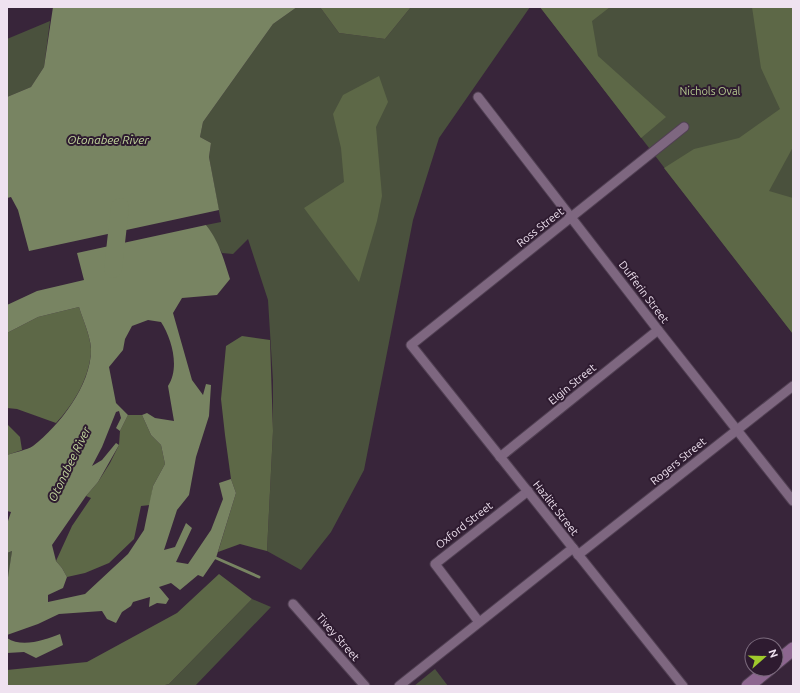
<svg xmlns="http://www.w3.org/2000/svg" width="800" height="693" font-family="Ubuntu,sans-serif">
<rect width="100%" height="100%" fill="#38253a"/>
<!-- green -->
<g fill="#4a513d">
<polygon points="297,7 320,7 339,33 385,39 411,7 530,7 439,138 413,220 364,470 331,532 301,570 267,551 273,431 273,381 268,300 248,239 233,254 222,253 211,232 206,225 221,222 209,157 211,143 200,137 203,122 273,24"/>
<polygon points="540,7 793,7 793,334"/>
<polygon points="50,21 44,67 31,87 7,97 7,39"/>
<polygon points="12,551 8,581 7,584 7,553"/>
<polygon points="252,599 271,607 195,686 161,686 169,684"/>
<polygon points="435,669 448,686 414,686"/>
</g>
<!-- forest -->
<g fill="#5d6847">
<polygon points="320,7 411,7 385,39 339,33"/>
<polygon points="540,7 610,7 592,21 598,56 666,117 641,138"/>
<polygon points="752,7 793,7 793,147 769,191 793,198 793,334 664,168 694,149 739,138 780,109 761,68"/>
<polygon points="379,76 388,102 376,127 382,196 377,221 359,282 304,208 344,182 341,148 333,114 343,95"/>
<path d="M79,307C83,320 90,335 91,349C91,375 74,404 56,423L17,409L7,408V333L38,317Z"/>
<polygon points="242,336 270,340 273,431 267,551 240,544 218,552 236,493 231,479 225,435 221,399 226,346"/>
<polygon points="128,415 142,415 151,435 161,445 165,464 153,486 150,505 141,506 134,539 109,563 85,573 67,577 62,568 56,561 72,526 91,498 86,496 98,482 110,463 119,445 120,431"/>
<polygon points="7,424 20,437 22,450 7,455"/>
<polygon points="219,574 252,599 169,684 161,686 7,686 7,670 87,662 177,613"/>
</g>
<!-- water -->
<g fill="#788462" fill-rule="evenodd">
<polygon points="53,7 297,7 273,24 203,122 200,137 211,143 209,157 219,210 29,251 18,210 11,197 7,198 7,97 31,87 44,67"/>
<path d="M206,225C219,241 224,260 230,279L217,295L182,298L173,313L192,380L203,395L206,384L211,385L209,416L196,457L189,495L177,510L164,550L175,547L186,523L192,528L176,562L188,564L211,530L223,499L219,483L231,479L236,493L216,558L203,577L198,575L180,590L171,583L159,587L169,599L166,604L157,603L149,607L150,597L133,602L131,606L122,612L116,623L107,619L102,611L59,614L38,624L7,635V584L12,551L7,553V524L11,512L7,511V455C15,452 27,450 33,446C60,425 92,384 91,348C90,335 83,320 79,307L38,317L7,333V305L37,291L84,280L77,253ZM148,320L161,322C172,339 180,368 168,386L174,421L155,418L147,413L142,415L151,435L161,445L165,464L153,486L144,530L128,554L85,594L48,602V595L63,588L67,577L62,568L56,561L52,545L86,496L98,482L119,445L116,443L102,460L92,466L102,447L116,412L119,411L121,418L116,428L120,431L128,415L116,403L109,367L123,350L125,339L132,326Z"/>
<path d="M60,634L63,645L36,658L24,652L7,653V638C22,648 45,640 60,634Z"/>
</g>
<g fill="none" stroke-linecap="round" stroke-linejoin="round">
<!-- stream -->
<polyline stroke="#788462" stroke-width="3" points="216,558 259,577"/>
<!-- river -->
<polyline stroke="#788462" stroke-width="18" points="113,269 120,207"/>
<defs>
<g id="street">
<polyline points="478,97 658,330 793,501"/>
<polyline points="500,457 658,330"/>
<polyline points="578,555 793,386"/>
<polyline points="293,604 365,686"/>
<polyline points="479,622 435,564 528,491"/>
<polyline points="399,686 573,548"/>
<polyline points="683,686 411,345 684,127"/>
</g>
<g id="secondary">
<polyline points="776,663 793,649"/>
<polyline points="748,686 769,669"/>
</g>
</defs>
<!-- street casing -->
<use href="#street" stroke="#514053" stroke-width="11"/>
<!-- secondary casing -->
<use href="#secondary" stroke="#514053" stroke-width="15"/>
<!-- street -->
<use href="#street" stroke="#7e6780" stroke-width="9"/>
<!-- secondary -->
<use href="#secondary" stroke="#8d6690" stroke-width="13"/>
</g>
<g text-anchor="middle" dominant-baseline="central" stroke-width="4" stroke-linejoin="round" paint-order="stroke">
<!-- park labels -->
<g font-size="11" fill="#b5ca8f" stroke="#2e1b30">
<text x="710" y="91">Nichols Oval</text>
</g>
<!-- street labels -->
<g font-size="11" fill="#efe2f0" stroke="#2e1b30">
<text transform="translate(540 227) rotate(-38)">Ross Street</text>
<text transform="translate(644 292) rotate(53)">Dufferin Street</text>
<text transform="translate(572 384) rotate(-39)">Elgin Street</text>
<text transform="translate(678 461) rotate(-39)">Rogers Street</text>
<text transform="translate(556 508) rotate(52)">Hazlitt Street</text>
<text transform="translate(464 525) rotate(-38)">Oxford Street</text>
<text transform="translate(338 637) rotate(49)">Tivey Street</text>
</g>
<!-- water labels -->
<g font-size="12" font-style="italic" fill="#c3d89d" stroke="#2e1b30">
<text x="108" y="139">Otonabee River</text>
<text transform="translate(69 464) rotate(-64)">Otonabee River</text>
</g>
</g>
<!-- border -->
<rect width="800" height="693" fill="none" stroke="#efe2f0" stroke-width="16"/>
<!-- north arrow -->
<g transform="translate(764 657) rotate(70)"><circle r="19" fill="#2e1b30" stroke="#7b6b7d"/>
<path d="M0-3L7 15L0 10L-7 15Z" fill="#a0ca2c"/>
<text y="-6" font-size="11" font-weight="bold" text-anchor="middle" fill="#efe2f0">N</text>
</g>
</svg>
